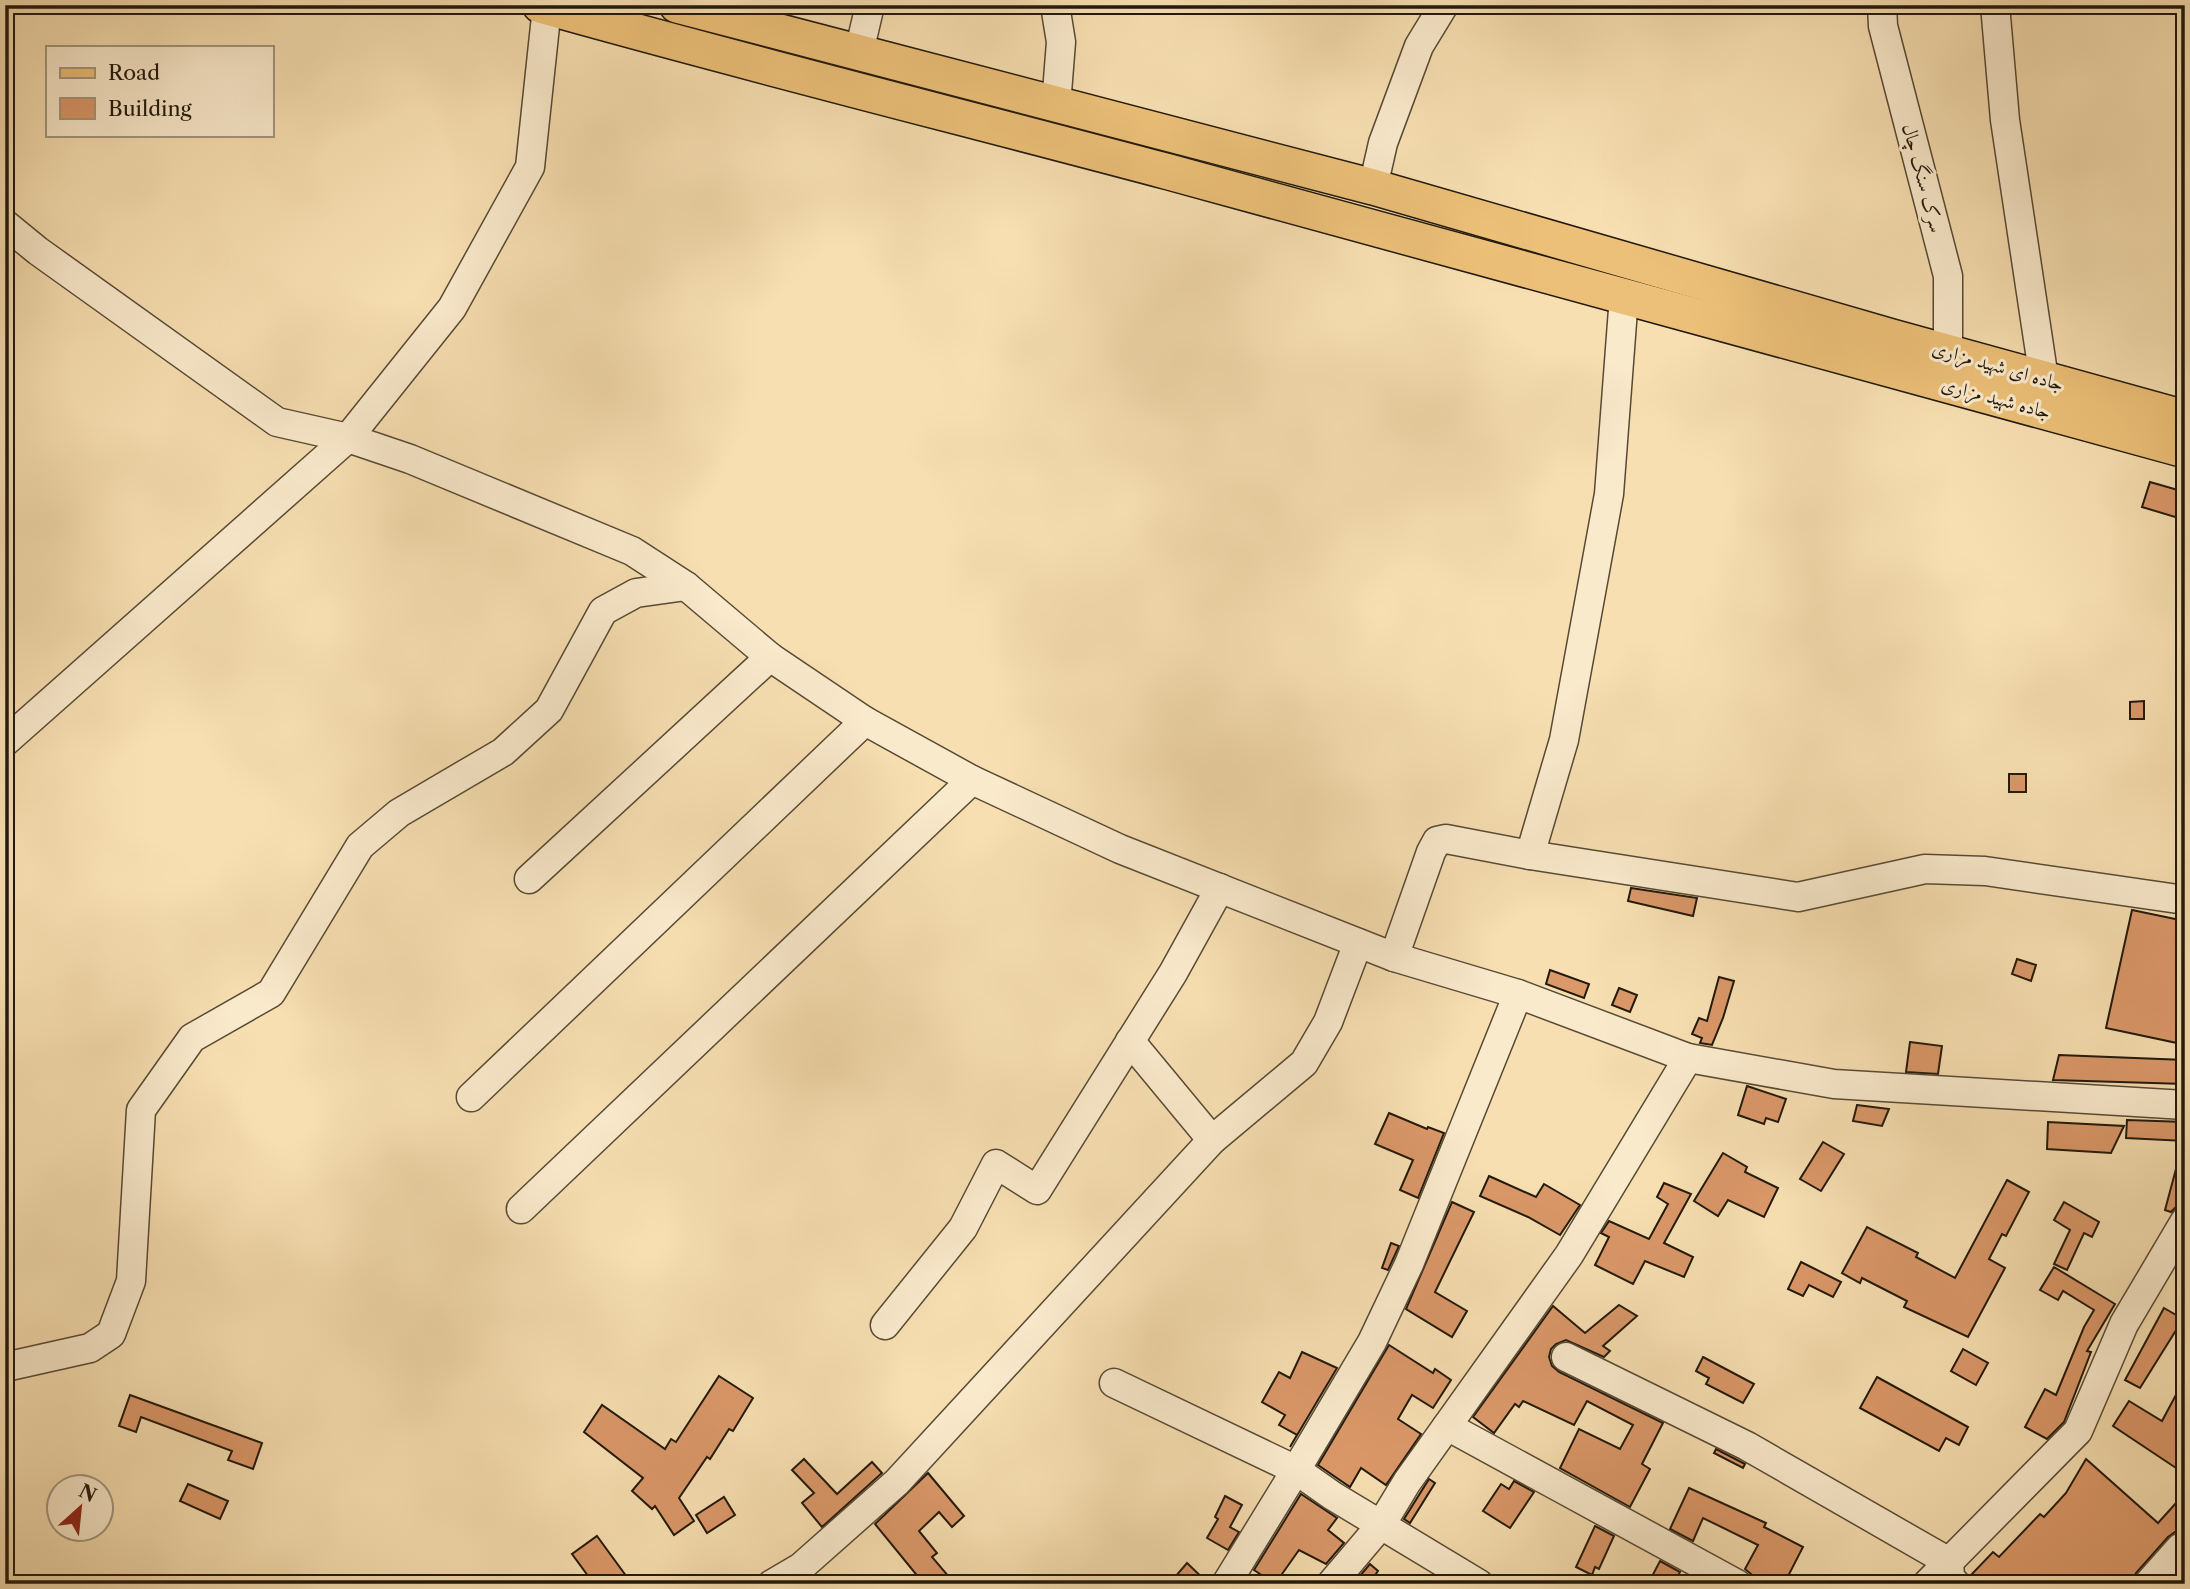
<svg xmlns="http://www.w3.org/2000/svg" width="2190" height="1589" font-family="'Libre Caslon Text',Amiri,serif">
<rect width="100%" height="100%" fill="#f7dfb1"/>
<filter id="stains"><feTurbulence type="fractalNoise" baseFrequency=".00286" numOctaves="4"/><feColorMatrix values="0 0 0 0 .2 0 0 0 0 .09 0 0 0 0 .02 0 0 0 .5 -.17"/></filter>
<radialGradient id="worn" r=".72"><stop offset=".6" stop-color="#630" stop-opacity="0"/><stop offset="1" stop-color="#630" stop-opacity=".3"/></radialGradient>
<!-- building -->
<g fill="#db9869" stroke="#22190c" stroke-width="2">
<polygon points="2150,482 2185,492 2185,520 2142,507"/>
<polygon points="2144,701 2144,719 2130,719 2130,702"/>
<rect x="2009" y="774" width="17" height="18"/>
<polygon points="1631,888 1697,898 1693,916 1628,901"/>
<polygon points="2132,910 2185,921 2185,1005 2177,1043 2106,1028"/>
<polygon points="2017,959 2036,965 2031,981 2012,974"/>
<polygon points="1550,970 1589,984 1584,998 1546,984"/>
<polygon points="1719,977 1734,981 1723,1018 1712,1045 1700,1043 1702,1038 1692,1034 1699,1018 1707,1021"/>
<polygon points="1619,988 1637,995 1630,1012 1612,1005"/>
<polygon points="1910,1042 1942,1046 1938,1074 1906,1072"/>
<polygon points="2059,1055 2185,1060 2185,1084 2053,1080"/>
<polygon points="1747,1086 1786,1099 1778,1122 1766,1118 1764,1124 1738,1115"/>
<polygon points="1857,1105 1889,1109 1882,1126 1853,1121"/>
<polygon points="1389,1113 1427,1129 1428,1127 1444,1133 1418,1198 1400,1190 1413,1160 1375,1144"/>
<polygon points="2127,1120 2185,1122 2185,1141 2126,1138"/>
<polygon points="2048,1122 2124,1126 2111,1153 2047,1149"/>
<polygon points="1823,1142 1844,1154 1821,1191 1800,1179"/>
<polygon points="1723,1153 1747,1167 1745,1172 1778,1188 1764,1217 1728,1200 1718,1216 1694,1201"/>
<polygon points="2180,1154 2185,1154 2185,1204 2177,1206 2171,1212 2165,1210"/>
<polygon points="1489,1176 1536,1197 1544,1184 1580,1205 1560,1235 1528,1217 1480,1196"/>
<polygon points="2007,1180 2029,1192 2006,1236 2002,1234 1989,1259 2005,1268 1968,1337 1904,1307 1907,1301 1862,1278 1860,1283 1842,1273 1867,1227 1918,1253 1916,1257 1955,1278"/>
<polygon points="1664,1183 1691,1194 1664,1243 1693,1257 1684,1277 1645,1261 1633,1284 1595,1265 1609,1237 1601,1233 1609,1221 1649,1239 1668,1204 1657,1197"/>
<polygon points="1452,1202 1474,1212 1435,1292 1467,1311 1452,1337 1406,1309"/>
<polygon points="2064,1202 2099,1222 2092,1237 2084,1233 2067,1270 2054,1264 2070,1230 2054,1220"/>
<polygon points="1391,1243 1399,1246 1388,1270 1382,1268"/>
<polygon points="1801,1262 1841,1282 1833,1297 1809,1285 1803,1296 1788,1289"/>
<polygon points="2054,1267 2115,1304 2087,1351 2091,1352 2064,1422 2047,1439 2025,1427 2045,1389 2056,1395 2084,1327 2094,1310 2063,1291 2058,1300 2040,1290"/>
<polygon points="1619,1305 1637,1316 1603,1346 1610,1351 1604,1357 1566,1340 1556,1344 1551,1349 1549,1357 1552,1366 1559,1372 1663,1423 1642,1464 1650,1469 1630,1507 1560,1468 1579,1429 1620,1449 1633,1425 1587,1401 1574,1425 1523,1401 1519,1407 1515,1404 1494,1433 1473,1417 1553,1306 1585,1333"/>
<polygon points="2164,1308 2183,1319 2140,1388 2125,1380"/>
<polygon points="1389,1345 1433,1373 1435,1369 1451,1380 1433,1408 1412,1395 1398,1419 1421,1434 1386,1485 1361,1468 1350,1487 1318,1465"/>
<polygon points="1963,1349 1988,1363 1976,1385 1951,1371"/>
<polygon points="1302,1352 1337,1368 1290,1447 1297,1435 1279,1425 1285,1415 1262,1402 1279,1372 1290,1378"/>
<polygon points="1703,1357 1754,1384 1743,1403 1706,1384 1709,1378 1696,1371"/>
<polygon points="719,1376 753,1398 733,1431 729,1429 710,1459 707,1457 679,1498 694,1521 674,1535 655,1506 652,1509 632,1491 643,1478 584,1432 602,1405 665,1449 671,1439 676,1442"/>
<polygon points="1877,1377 1968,1427 1959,1445 1946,1438 1939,1451 1860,1408"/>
<polygon points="2185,1378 2185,1474 2113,1426 2129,1401 2162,1421"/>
<polygon points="130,1395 262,1443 253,1469 228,1460 232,1451 141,1417 136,1432 119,1426"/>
<polygon points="1716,1449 1745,1464 1743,1468 1714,1453"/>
<polygon points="804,1459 837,1494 872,1462 882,1473 822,1527 802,1503 814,1493 792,1470"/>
<polygon points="2086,1459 2158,1523 2185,1493 2185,1531 2175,1532 2168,1537 2136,1573 2132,1584 1972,1584 1970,1576 1993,1552 1999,1557 2040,1514 2044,1517 2066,1493"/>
<polygon points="928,1473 964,1516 952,1527 939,1512 919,1531 937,1553 932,1557 955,1584 924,1584 875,1524"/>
<polygon points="1429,1479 1435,1483 1410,1523 1404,1519"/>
<polygon points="1514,1481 1534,1492 1510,1528 1483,1511 1501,1484 1509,1489"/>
<polygon points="188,1484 228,1501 220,1519 180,1501"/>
<polygon points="1689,1488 1766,1523 1764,1527 1803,1547 1784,1584 1755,1584 1757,1579 1745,1569 1758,1545 1703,1518 1693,1541 1670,1529"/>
<polygon points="1301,1494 1337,1518 1328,1530 1344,1543 1326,1564 1299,1550 1275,1584 1254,1570"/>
<polygon points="1225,1496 1242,1505 1230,1527 1239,1532 1228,1550 1207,1538 1218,1519 1215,1517"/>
<polygon points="724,1497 735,1515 707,1533 696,1515"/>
<polygon points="1595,1526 1614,1536 1599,1569 1595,1567 1592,1575 1576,1567"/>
<polygon points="597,1536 632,1584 594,1584 572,1554"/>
<polygon points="1660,1561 1680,1572 1674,1584 1648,1584"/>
<polygon points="1187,1563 1209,1584 1169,1584"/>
<polygon points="1370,1564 1378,1571 1369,1584 1353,1584"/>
</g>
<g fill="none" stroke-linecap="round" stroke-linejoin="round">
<defs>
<g id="minor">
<polyline points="1055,5 1061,42 1056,105"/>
<polyline points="1882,5 1883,26 1948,276 1948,352"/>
<polyline points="1995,5 2005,120 2044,379"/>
<polyline points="859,52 870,5"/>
<polyline points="1373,187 1383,143 1419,46 1444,5"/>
<polyline points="5,224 38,251 277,422 348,438 410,459 632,551 686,586 770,657 865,721 972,780 1120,849 1394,957 1518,994 1688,1058 1834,1084 2185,1105"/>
<polyline points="5,742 348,438 452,308 530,167 547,7"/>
<polyline points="1530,855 1564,740 1609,494 1624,296"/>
<polyline points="529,879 770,657"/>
<polyline points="1394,957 1431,852 1437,841 1446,839 1530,855 1798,897 1925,869 1985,871 2185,900"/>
<polyline points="1130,1041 1212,1140"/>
<polyline points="471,1097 865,721"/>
<polyline points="521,1209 972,780"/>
<polyline points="885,1325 963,1228 996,1164 1037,1190 1173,973 1220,888"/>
<polyline points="1566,1357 1747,1446 1949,1562 1950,1577 1956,1584"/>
<polyline points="5,1367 90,1348 111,1334 131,1281 141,1110 192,1038 271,993 360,846 399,813 503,752 549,710 603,611 636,593 686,586"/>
<polyline points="1114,1383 1296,1470 1333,1496 1479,1584"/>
<polyline points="1447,1426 1737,1584"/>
<polyline points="772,1584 801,1567 897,1482 1212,1140 1304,1063 1328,1022 1358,943"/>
<polyline points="1226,1584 1296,1470 1372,1342 1409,1264 1518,994"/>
<polyline points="1331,1584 1381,1525 1407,1482 1569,1255 1688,1058"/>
<polyline points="1927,1584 2078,1431 2124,1324 2185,1221"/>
<polyline points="2148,1584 2180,1548 2185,1552"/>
</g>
<g id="major">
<path d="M540,5C749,64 959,116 1169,172C1508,262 1846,357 2185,450"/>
<polyline points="677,5 1373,187 1892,337 2185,418"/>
</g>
</defs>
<!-- minor casing -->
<use href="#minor" stroke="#574a35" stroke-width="31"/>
<!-- major casing -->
<use href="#major" stroke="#22190c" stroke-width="38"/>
<!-- minor -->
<use href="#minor" stroke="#faeacc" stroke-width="28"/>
<!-- major -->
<use href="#major" stroke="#ecc078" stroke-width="35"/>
</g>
<g text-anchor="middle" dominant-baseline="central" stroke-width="6" stroke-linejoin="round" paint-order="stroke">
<!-- street labels -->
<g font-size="19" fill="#22190c" stroke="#faeacc">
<text transform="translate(1923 178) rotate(75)">سرک سنگ چال</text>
<text transform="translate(1998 366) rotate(16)">جاده ای شهید مزاری</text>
<text transform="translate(1996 398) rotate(15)">جاده شهید مزاری</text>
</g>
</g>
<!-- margin -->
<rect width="2190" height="1589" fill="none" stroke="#f7dfb1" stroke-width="28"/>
<rect x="7" y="7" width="2176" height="1575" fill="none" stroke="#22190c" stroke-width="3.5"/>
<rect x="14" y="14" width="2162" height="1561" fill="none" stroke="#22190c" stroke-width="2"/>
<!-- legend -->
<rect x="46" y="46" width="228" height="91" fill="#faeacc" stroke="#a4967f" stroke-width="2"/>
<rect x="60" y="68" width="35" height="10" fill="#ecc078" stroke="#a4967f" stroke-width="2"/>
<text x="108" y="80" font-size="21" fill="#22190c">Road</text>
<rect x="60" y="98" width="35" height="21" fill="#db9869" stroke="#a4967f" stroke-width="2"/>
<text x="108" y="116" font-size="21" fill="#22190c">Building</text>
<!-- north arrow -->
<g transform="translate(80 1508) rotate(27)"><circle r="33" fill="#faeacc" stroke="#a4967f" stroke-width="2"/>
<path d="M0-5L12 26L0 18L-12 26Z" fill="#8f2418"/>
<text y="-10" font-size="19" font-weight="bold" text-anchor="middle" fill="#22190c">N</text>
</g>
<rect width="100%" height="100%" filter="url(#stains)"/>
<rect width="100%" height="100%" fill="url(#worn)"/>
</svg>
